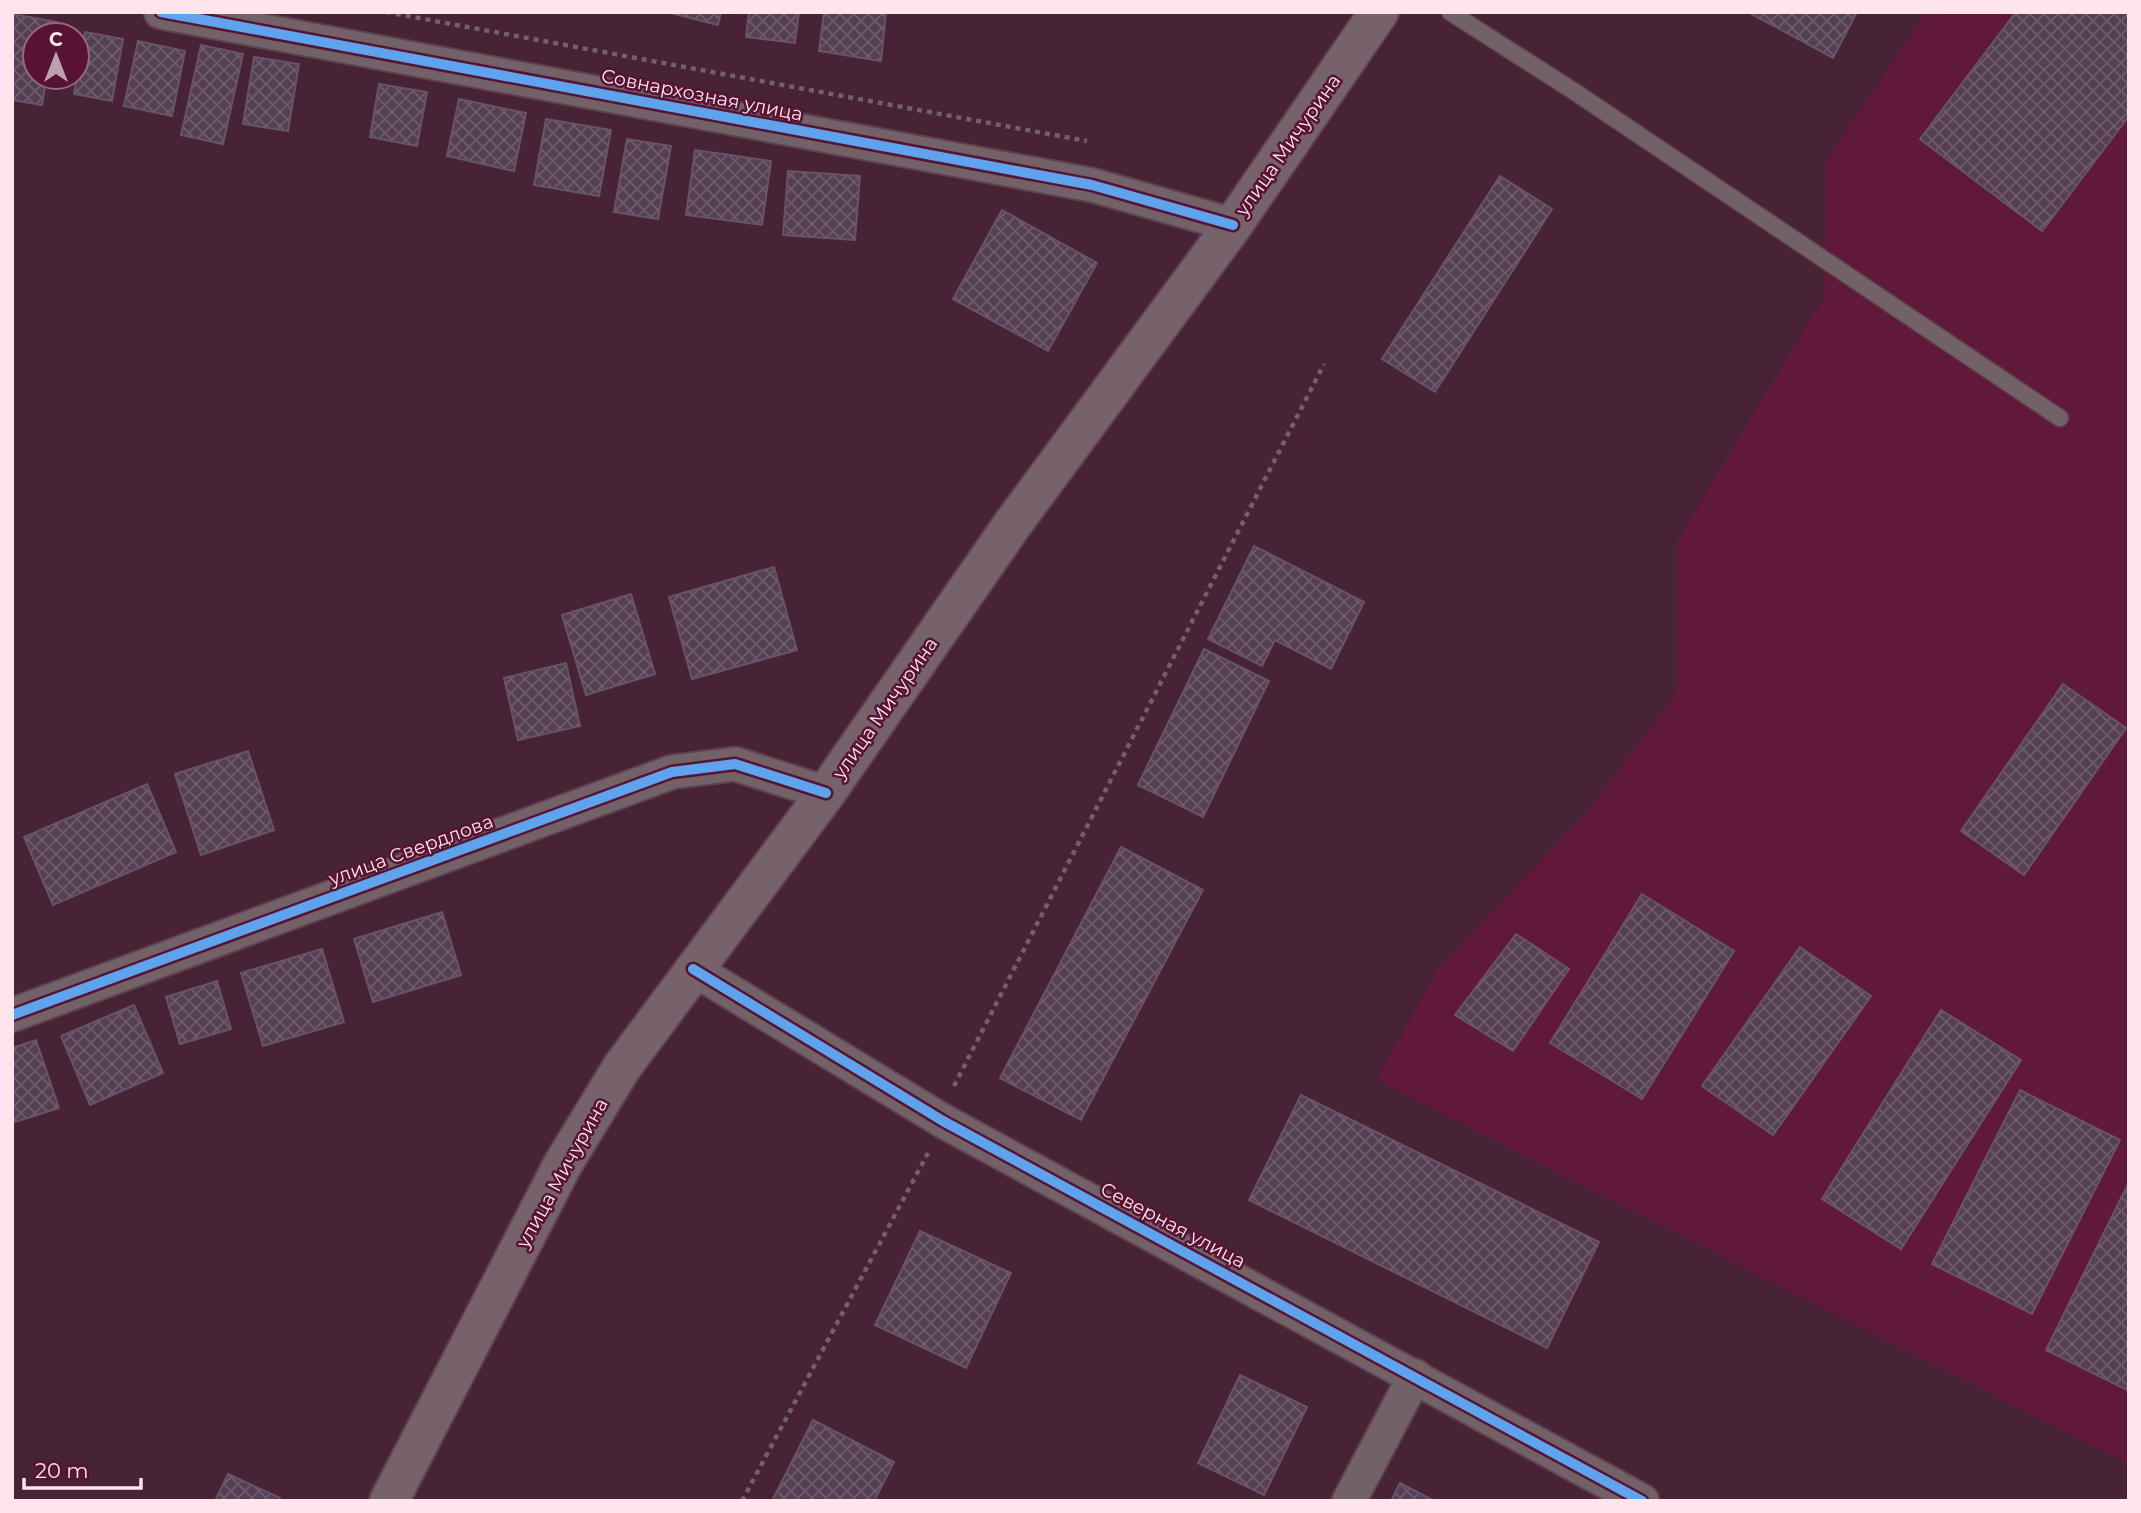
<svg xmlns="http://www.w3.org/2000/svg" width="2141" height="1513" font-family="Montserrat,sans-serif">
<defs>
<pattern id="building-cross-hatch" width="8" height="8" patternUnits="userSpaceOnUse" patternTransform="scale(1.75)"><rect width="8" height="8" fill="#543f53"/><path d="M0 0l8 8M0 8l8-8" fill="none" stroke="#6e5b6c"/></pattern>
</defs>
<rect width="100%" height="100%" fill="#482235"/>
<!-- built -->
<polygon fill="#60183b" points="1926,12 2129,12 2129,1464 1376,1080 1439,968 1586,813 1677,693 1677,541 1825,295 1825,163"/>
<!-- building -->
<g fill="url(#building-cross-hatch)" stroke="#685469" stroke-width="2">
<polygon points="667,12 721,12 718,25"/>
<polygon points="749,12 799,12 795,43 746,37"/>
<polygon points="824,12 886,12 881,61 819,51"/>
<polygon points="1748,12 1857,12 1833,58"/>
<polygon points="2016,12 2129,12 2129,116 2042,231 1920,139"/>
<polygon points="12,14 57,22 55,35 35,35 35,77 47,77 42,105 12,100"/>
<polygon points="85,32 123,39 112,101 74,94"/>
<polygon points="138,41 185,51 172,116 124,106"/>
<polygon points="201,45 243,54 223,144 181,135"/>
<polygon points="254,57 299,64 288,131 243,124"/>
<polygon points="379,84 427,92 417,146 370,137"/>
<polygon points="459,99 526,113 514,171 447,156"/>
<polygon points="546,119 611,130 599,196 534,185"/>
<polygon points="627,139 671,146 658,219 614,212"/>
<polygon points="695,150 771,161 762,225 686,215"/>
<polygon points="788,171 860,176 855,240 783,235"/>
<polygon points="1500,176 1552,209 1435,392 1382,359"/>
<polygon points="1002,210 1097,263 1048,351 953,299"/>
<polygon points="1254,546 1364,602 1331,669 1275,640 1262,666 1208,639"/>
<polygon points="774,567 797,650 692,679 669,597"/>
<polygon points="631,594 655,674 586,695 562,615"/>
<polygon points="1204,649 1269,681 1203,817 1138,785"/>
<polygon points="566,663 580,726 518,740 504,678"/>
<polygon points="2063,684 2126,728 2024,875 1961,831"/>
<polygon points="248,751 274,830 201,855 175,774"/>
<polygon points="147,784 176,852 53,905 24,837"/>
<polygon points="1121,847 1203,890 1081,1120 1000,1078"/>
<polygon points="1642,894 1734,951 1642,1099 1550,1043"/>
<polygon points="442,912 461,975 373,1002 354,939"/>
<polygon points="1516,934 1569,969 1513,1051 1455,1015"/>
<polygon points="1800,947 1871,996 1773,1135 1702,1086"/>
<polygon points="322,949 344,1022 263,1046 241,973"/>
<polygon points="217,981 231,1029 180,1044 166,997"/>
<polygon points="134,1005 163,1073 90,1105 61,1036"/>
<polygon points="1941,1010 2021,1060 1901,1249 1822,1199"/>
<polygon points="36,1040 59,1108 12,1123 12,1048"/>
<polygon points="2020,1090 2120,1140 2032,1314 1932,1264"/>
<polygon points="1301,1095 1599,1242 1547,1348 1249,1200"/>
<polygon points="2129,1182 2129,1391 2046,1350"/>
<polygon points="920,1231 1011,1273 966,1368 875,1325"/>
<polygon points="1240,1375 1307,1407 1264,1495 1198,1463"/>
<polygon points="813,1420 894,1462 874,1501 772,1501"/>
<polygon points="228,1474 280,1498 278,1501 215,1501"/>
<polygon points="1400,1483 1434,1501 1391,1501"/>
</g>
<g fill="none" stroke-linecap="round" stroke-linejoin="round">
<defs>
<polyline id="service" points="1450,12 1575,92 2060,418"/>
<g id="minor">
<polyline points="161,12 1092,185 1233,225"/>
<polyline points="693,969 943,1121 1642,1501"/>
<polyline points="12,1015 672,772 735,764 826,793"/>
<polyline points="1349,1501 1415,1376"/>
</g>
<polyline id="secondary" points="389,1501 563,1164 622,1067 826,793 1012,525 1233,225 1379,12"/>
</defs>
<!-- service casing -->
<use href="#service" stroke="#5e414f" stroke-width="19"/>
<!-- minor casing -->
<use href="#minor" stroke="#5e414f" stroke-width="37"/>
<!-- secondary casing -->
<use href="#secondary" stroke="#5e414f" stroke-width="42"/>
<!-- path -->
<g stroke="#726169" stroke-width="4.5" stroke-dasharray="5 5" stroke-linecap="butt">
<polyline points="386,12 1087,141"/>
<polyline points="954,1086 1324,364"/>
<polyline points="742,1501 928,1153"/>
</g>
<!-- service -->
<use href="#service" stroke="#726268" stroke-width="16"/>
<!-- minor -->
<use href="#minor" stroke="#726268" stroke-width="33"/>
<!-- secondary -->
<use href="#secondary" stroke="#77626b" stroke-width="38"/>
<defs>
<g id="cycleway">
<polyline points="161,12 1092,185 1233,225"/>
<polyline points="693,969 943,1121 1642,1501"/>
<polyline points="12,1015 672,772 735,764 826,793"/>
</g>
</defs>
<!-- cycleway casing -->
<use href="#cycleway" stroke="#571334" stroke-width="15"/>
<!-- cycleway -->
<use href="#cycleway" stroke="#60a3ed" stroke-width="10"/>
</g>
<g text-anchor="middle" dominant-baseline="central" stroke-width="5" stroke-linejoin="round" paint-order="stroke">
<!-- street labels -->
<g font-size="19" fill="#ffe4ed" stroke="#571334">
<text transform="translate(702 95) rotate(11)">Совнархозная улица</text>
<text transform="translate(1288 145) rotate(-55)">улица Мичурина</text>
<text transform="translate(885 708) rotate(-55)">улица Мичурина</text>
<text transform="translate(411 850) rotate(-20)">улица Свердлова</text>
<text transform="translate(562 1173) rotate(-61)">улица Мичурина</text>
<text transform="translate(1173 1225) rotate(28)">Северная улица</text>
</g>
</g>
<!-- border -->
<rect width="2141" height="1513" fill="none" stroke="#ffe4ed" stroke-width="28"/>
<!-- north arrow -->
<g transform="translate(56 56)"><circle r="33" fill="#571334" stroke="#9a677e" stroke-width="2"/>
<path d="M0-5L12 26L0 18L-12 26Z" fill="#bfa0ad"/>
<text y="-10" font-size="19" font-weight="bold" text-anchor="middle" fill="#ffe4ed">С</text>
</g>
<!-- scale -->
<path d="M24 1478v10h117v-10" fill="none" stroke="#ffe4ed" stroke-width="3.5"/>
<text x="35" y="1478" font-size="21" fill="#ffe4ed" stroke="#571334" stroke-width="5" paint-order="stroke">20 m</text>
</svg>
